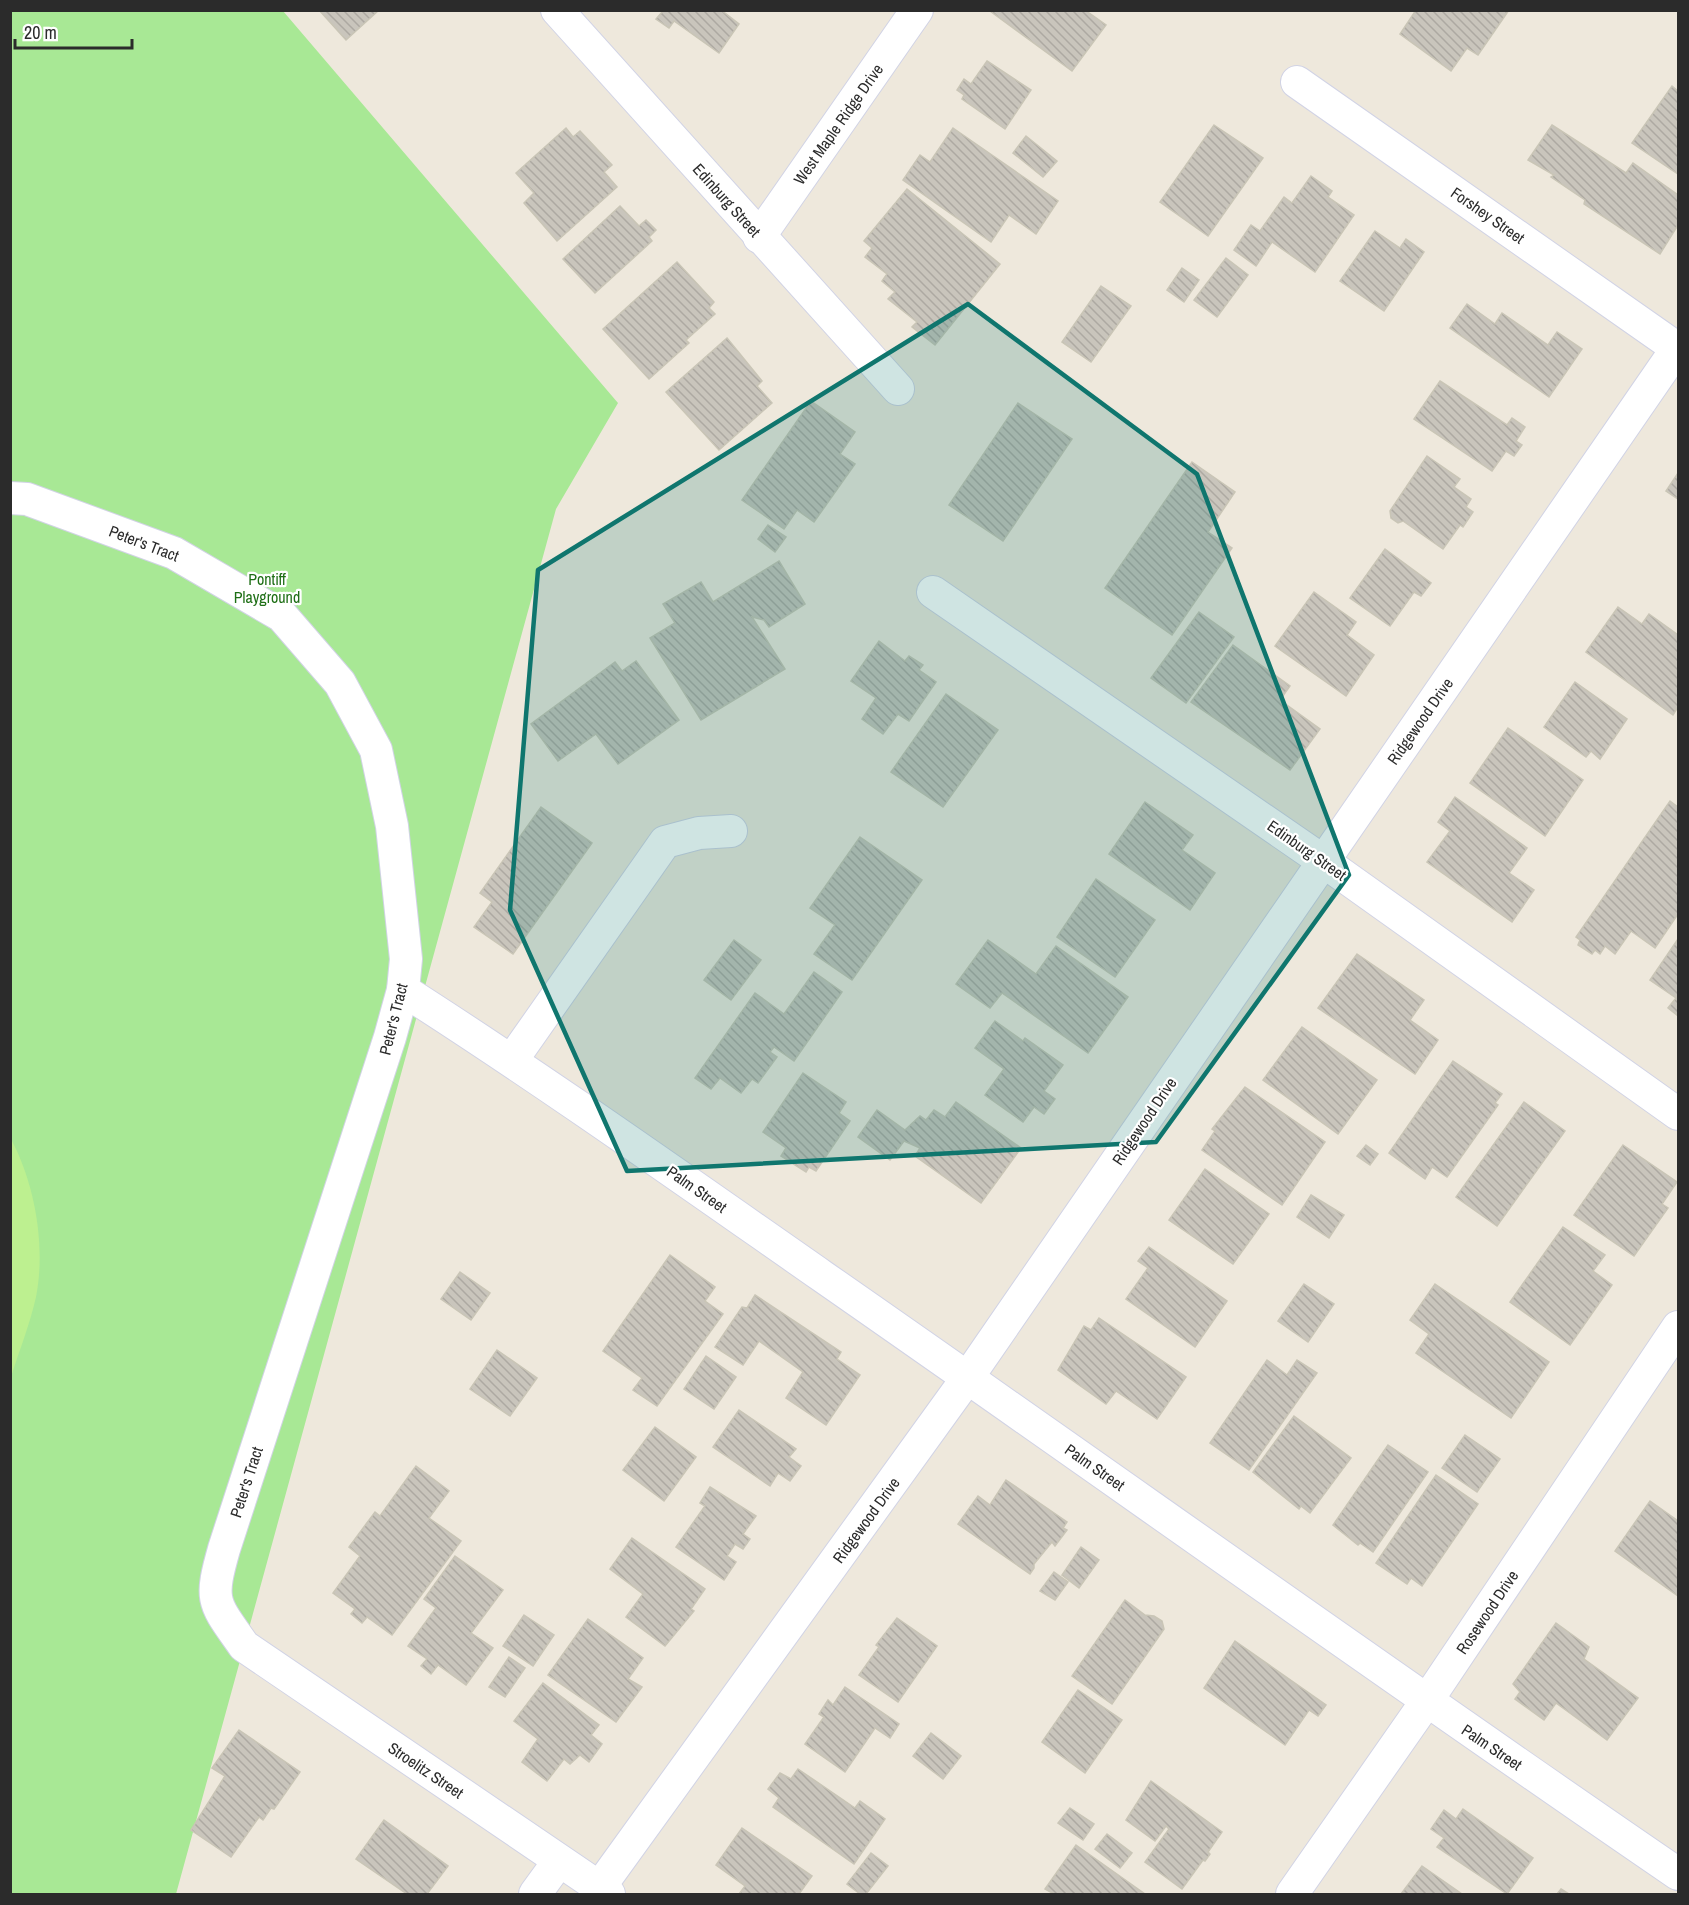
<svg xmlns="http://www.w3.org/2000/svg" width="1689" height="1905" font-family="'Archivo Narrow',sans-serif">
<defs>
<pattern id="building-back-hatch" width="6" height="6" patternUnits="userSpaceOnUse" patternTransform="scale(1.5)"><rect width="6" height="6" fill="#c9c5bc"/><path d="M-1 5l2 2M0 0l6 6M5-1l2 2" fill="none" stroke="#ada9a2"/></pattern>
</defs>
<rect width="100%" height="100%" fill="#eee8dc"/>
<!-- green -->
<polygon fill="#a8e895" points="11,11 283,11 618,403 556,509 176,1894 11,1894"/>
<!-- pitch -->
<path fill="#bdf090" d="M11,1139C35,1184 46,1246 36,1297C30,1324 19,1351 11,1377Z"/>
<!-- building -->
<g fill="url(#building-back-hatch)" stroke="#c9c5b6" stroke-width="1.5">
<polygon points="319,10 379,10 346,40"/>
<polygon points="660,10 721,10 739,24 719,53 674,21 669,28 656,19 662,12"/>
<polygon points="1085,10 1106,25 1072,71 990,11"/>
<polygon points="1416,10 1509,10 1478,55 1467,48 1451,71 1400,34"/>
<polygon points="987,61 1031,90 1005,129 962,99 964,95 957,90 964,79 971,84"/>
<polygon points="1672,86 1678,91 1678,174 1632,143"/>
<polygon points="1214,125 1263,158 1208,236 1160,202"/>
<polygon points="1552,125 1626,173 1633,163 1678,195 1678,225 1660,254 1584,204 1585,200 1551,177 1554,175 1528,160"/>
<polygon points="566,128 573,137 580,131 612,165 604,172 617,187 557,241 524,203 534,193 516,173"/>
<polygon points="953,128 1058,201 1036,234 1009,215 991,242 903,180 920,155 930,162"/>
<polygon points="1026,136 1057,161 1043,177 1013,153"/>
<polygon points="1311,176 1332,191 1328,197 1354,215 1315,272 1272,242 1256,266 1234,250 1251,225 1260,231 1284,197 1292,203"/>
<polygon points="907,189 1000,264 935,345 912,327 917,322 888,299 895,292 882,281 887,274 865,257 872,248 864,241"/>
<polygon points="620,206 639,226 646,220 656,230 649,237 652,241 595,293 563,259"/>
<polygon points="1375,231 1400,248 1406,239 1424,252 1384,311 1340,281"/>
<polygon points="1226,258 1248,275 1217,317 1194,300"/>
<polygon points="677,262 714,302 709,308 715,314 686,340 689,343 649,379 603,329"/>
<polygon points="1182,268 1199,280 1184,302 1167,290"/>
<polygon points="1101,286 1131,306 1091,362 1062,342"/>
<polygon points="1467,304 1495,324 1502,313 1548,345 1557,332 1582,349 1549,397 1450,328"/>
<polygon points="727,338 762,381 757,386 772,403 719,450 666,392"/>
<polygon points="1440,381 1507,425 1512,418 1525,427 1516,441 1522,445 1514,456 1506,451 1492,471 1414,419"/>
<polygon points="811,401 855,432 840,454 855,464 814,522 797,510 784,529 742,500"/>
<polygon points="1018,403 1072,439 1003,541 949,505"/>
<polygon points="1427,456 1460,479 1454,487 1471,499 1466,507 1473,512 1463,527 1460,525 1443,549 1403,521 1398,523 1391,518 1390,511"/>
<polygon points="1192,462 1235,492 1208,532 1232,548 1172,635 1105,588"/>
<polygon points="1678,473 1678,499 1666,491"/>
<polygon points="768,525 786,537 775,552 758,539"/>
<polygon points="1385,549 1431,583 1421,596 1414,592 1390,626 1350,598"/>
<polygon points="779,561 805,604 769,627 764,620 752,617 785,669 701,720 650,638 675,623 663,604 701,582 713,602"/>
<polygon points="1314,592 1356,622 1347,635 1374,655 1346,696 1275,646"/>
<polygon points="1618,607 1642,624 1649,614 1678,635 1678,707 1673,715 1586,652"/>
<polygon points="1199,612 1234,637 1186,703 1151,678"/>
<polygon points="879,641 905,661 909,656 923,665 919,670 936,682 909,721 898,714 883,734 862,719 876,698 851,681"/>
<polygon points="1233,645 1290,686 1280,700 1320,729 1290,770 1191,702"/>
<polygon points="636,661 679,720 618,764 596,734 558,761 531,724 615,662 622,671"/>
<polygon points="1575,682 1627,719 1600,759 1591,751 1586,757 1544,727"/>
<polygon points="946,694 998,730 943,807 891,772"/>
<polygon points="1508,728 1583,780 1545,836 1470,783"/>
<polygon points="1455,797 1527,848 1509,873 1534,890 1512,922 1427,862 1450,831 1438,822"/>
<polygon points="1670,801 1678,807 1678,914 1655,948 1631,931 1615,954 1605,946 1600,954 1595,950 1592,954 1578,945 1580,940 1576,937"/>
<polygon points="1145,802 1193,835 1182,850 1215,873 1190,910 1109,854"/>
<polygon points="541,807 592,843 513,954 474,927 492,902 480,893"/>
<polygon points="860,837 922,880 852,980 814,954 835,925 810,908"/>
<polygon points="1096,879 1155,920 1115,977 1057,937"/>
<polygon points="1678,939 1678,1016 1668,1008 1676,998 1650,980"/>
<polygon points="734,940 761,960 731,1000 704,980"/>
<polygon points="988,940 1036,974 1056,946 1128,997 1088,1053 1002,993 990,1008 956,984"/>
<polygon points="1357,954 1424,1000 1410,1020 1438,1040 1415,1074 1318,1008"/>
<polygon points="814,972 842,992 794,1061 774,1047 770,1052 777,1057 758,1083 752,1079 741,1093 720,1078 711,1089 695,1078 755,993 784,1014"/>
<polygon points="995,1021 1023,1041 1025,1038 1063,1065 1044,1091 1055,1099 1044,1114 1034,1107 1023,1122 985,1095 1004,1069 975,1048"/>
<polygon points="1302,1027 1377,1080 1338,1134 1263,1080"/>
<polygon points="1453,1061 1502,1094 1495,1103 1498,1105 1447,1177 1432,1167 1425,1179 1389,1153"/>
<polygon points="803,1073 846,1102 839,1113 850,1121 816,1171 809,1167 806,1172 781,1156 786,1148 763,1132"/>
<polygon points="1245,1087 1325,1142 1282,1205 1202,1150 1215,1131 1212,1129"/>
<polygon points="956,1102 1021,1148 981,1203 915,1156 920,1148 904,1141 890,1160 858,1137 877,1110 905,1130 920,1116 926,1120 934,1110 945,1117"/>
<polygon points="1524,1102 1565,1131 1497,1226 1456,1197"/>
<polygon points="1366,1145 1378,1154 1370,1165 1357,1156"/>
<polygon points="1623,1145 1677,1182 1662,1204 1668,1208 1634,1256 1574,1215"/>
<polygon points="1205,1169 1269,1214 1233,1264 1169,1220"/>
<polygon points="1311,1195 1344,1215 1329,1238 1297,1217"/>
<polygon points="1563,1227 1605,1255 1593,1271 1612,1285 1570,1345 1510,1302"/>
<polygon points="1149,1247 1227,1301 1195,1347 1126,1299 1148,1268 1138,1261"/>
<polygon points="670,1255 715,1287 705,1301 723,1314 657,1406 633,1390 642,1378 603,1351"/>
<polygon points="460,1272 490,1293 471,1320 441,1299"/>
<polygon points="1304,1284 1334,1304 1308,1342 1278,1321"/>
<polygon points="1435,1284 1549,1362 1511,1418 1416,1353 1429,1334 1410,1320"/>
<polygon points="755,1295 841,1352 837,1359 860,1375 826,1425 786,1398 803,1372 759,1341 743,1365 715,1347 742,1307 747,1308"/>
<polygon points="1099,1318 1186,1377 1157,1419 1116,1391 1106,1404 1058,1370 1084,1326 1091,1330"/>
<polygon points="497,1350 537,1378 510,1416 470,1389"/>
<polygon points="706,1356 736,1377 714,1409 684,1389"/>
<polygon points="1267,1360 1287,1375 1297,1360 1317,1373 1249,1470 1210,1443"/>
<polygon points="739,1410 796,1449 789,1457 801,1466 790,1481 778,1473 770,1486 713,1447"/>
<polygon points="1294,1416 1351,1458 1310,1513 1301,1506 1299,1509 1253,1472"/>
<polygon points="655,1427 696,1457 664,1501 623,1470"/>
<polygon points="1465,1435 1500,1459 1477,1492 1442,1468"/>
<polygon points="1388,1445 1428,1472 1373,1552 1360,1543 1358,1545 1333,1525"/>
<polygon points="416,1466 449,1491 429,1518 461,1541 392,1635 367,1617 362,1623 351,1614 355,1609 333,1593 360,1556 349,1547 375,1512 380,1516"/>
<polygon points="1436,1475 1478,1504 1422,1586 1411,1578 1407,1584 1376,1563"/>
<polygon points="1006,1480 1067,1522 1063,1528 1067,1530 1055,1546 1052,1542 1034,1564 1034,1568 1030,1574 958,1524 978,1496 990,1505"/>
<polygon points="710,1487 756,1516 743,1534 750,1539 743,1549 735,1544 727,1556 736,1562 724,1580 676,1547 705,1506 700,1503"/>
<polygon points="1650,1501 1678,1521 1678,1596 1615,1551"/>
<polygon points="632,1538 705,1589 691,1609 694,1611 665,1646 626,1617 643,1594 610,1569"/>
<polygon points="1081,1547 1099,1560 1079,1588 1062,1575"/>
<polygon points="455,1556 503,1590 471,1633 493,1648 466,1685 438,1665 431,1674 421,1666 427,1659 408,1646 436,1608 424,1599"/>
<polygon points="1054,1572 1068,1582 1055,1600 1040,1591"/>
<polygon points="1125,1600 1145,1615 1154,1616 1162,1621 1164,1629 1112,1704 1072,1676"/>
<polygon points="524,1615 554,1635 533,1666 503,1646"/>
<polygon points="897,1618 937,1646 898,1702 859,1675 879,1647 876,1645"/>
<polygon points="588,1619 643,1658 628,1679 642,1687 616,1722 548,1675"/>
<polygon points="1556,1623 1589,1647 1584,1659 1638,1698 1607,1740 1556,1703 1544,1720 1515,1699 1520,1692 1513,1684"/>
<polygon points="1235,1641 1326,1705 1318,1716 1309,1710 1285,1745 1204,1688"/>
<polygon points="509,1657 525,1668 505,1697 489,1687"/>
<polygon points="543,1683 599,1725 591,1735 602,1744 589,1762 580,1755 570,1764 564,1759 547,1781 522,1762 538,1739 514,1721"/>
<polygon points="845,1687 899,1724 890,1738 875,1728 845,1772 805,1744 824,1717 819,1714 828,1700 833,1705"/>
<polygon points="1078,1690 1122,1720 1085,1773 1042,1742"/>
<polygon points="239,1730 300,1772 274,1809 271,1808 263,1820 259,1817 231,1857 191,1830 225,1776 212,1768"/>
<polygon points="931,1733 961,1756 943,1779 913,1756"/>
<polygon points="798,1769 855,1808 860,1801 885,1819 854,1864 773,1807 779,1798 768,1789 780,1773 791,1779"/>
<polygon points="1151,1781 1222,1832 1208,1852 1210,1854 1205,1861 1203,1860 1182,1889 1145,1862 1169,1829 1166,1826 1155,1841 1126,1820"/>
<polygon points="1070,1808 1094,1824 1083,1840 1058,1823"/>
<polygon points="1463,1809 1533,1858 1507,1894 1437,1847 1444,1838 1431,1829 1444,1810 1456,1819"/>
<polygon points="384,1820 448,1866 427,1894 407,1894 356,1859"/>
<polygon points="742,1828 812,1876 799,1894 739,1894 745,1886 716,1865"/>
<polygon points="1107,1834 1132,1853 1120,1868 1095,1849"/>
<polygon points="1076,1845 1145,1894 1054,1894 1045,1889"/>
<polygon points="871,1853 888,1866 866,1894 860,1894 847,1884"/>
<polygon points="1422,1866 1462,1894 1401,1894"/>
<polygon points="1561,1889 1569,1894 1557,1894"/>
</g>
<g fill="none" stroke-linecap="round" stroke-linejoin="round">
<defs>
<g id="minor">
<polyline points="557,10 898,389"/>
<polyline points="1297,82 1678,349"/>
<polyline points="759,237 917,10"/>
<path d="M10,498L27,499L174,553L282,616L340,683L376,750L392,826L406,959L403,990L390,1037L224,1549C209,1602 213,1602 244,1646L609,1894"/>
<polyline points="933,592 1323,861 1678,1114"/>
<path d="M403,990C545,1081 683,1179 822,1276C1108,1475 1391,1678 1678,1874"/>
<polyline points="512,1060 665,842 699,833 731,831"/>
<polyline points="599,1888 968,1377 1678,347"/>
<polyline points="535,1894 559,1861"/>
<polyline points="1292,1894 1426,1702 1678,1327"/>
</g>
</defs>
<!-- minor casing -->
<use href="#minor" stroke="#d1d3e5" stroke-width="34"/>
<!-- minor -->
<use href="#minor" stroke="#fff" stroke-width="32"/>
</g>
<!-- marked area -->
<path fill="#0f766e" fill-opacity="0.2" stroke="#0f766e" stroke-width="4.5" stroke-linejoin="round" d="M968,304L1197,474L1349,875L1156,1142L627,1171L510,910L538,570Z"/>
<g text-anchor="middle" dominant-baseline="central" stroke-width="4.5" stroke-linejoin="round" paint-order="stroke">
<!-- street labels -->
<g font-size="16" fill="#2b2b2b" stroke="#fff">
<text transform="translate(838 124) rotate(-55)">West Maple Ridge Drive</text>
<text transform="translate(727 200) rotate(48)">Edinburg Street</text>
<text transform="translate(1488 215) rotate(35)">Forshey Street</text>
<text transform="translate(144 543) rotate(21)">Peter's Tract</text>
<text transform="translate(1420 721) rotate(-55)">Ridgewood Drive</text>
<text transform="translate(1307 850) rotate(35)">Edinburg Street</text>
<text transform="translate(393 1019) rotate(-76)">Peter's Tract</text>
<text transform="translate(1144 1121) rotate(-56)">Ridgewood Drive</text>
<text transform="translate(697 1189) rotate(35)">Palm Street</text>
<text transform="translate(1095 1467) rotate(35)">Palm Street</text>
<text transform="translate(246 1482) rotate(-72)">Peter's Tract</text>
<text transform="translate(866 1520) rotate(-54)">Ridgewood Drive</text>
<text transform="translate(1487 1612) rotate(-56)">Rosewood Drive</text>
<text transform="translate(1492 1747) rotate(34)">Palm Street</text>
<text transform="translate(426 1770) rotate(34)">Stroelitz Street</text>
</g>
<!-- park labels -->
<g font-size="16" fill="#1e6e15" stroke="#fff">
<text x="267" y="579">Pontiff<tspan x="267" dy="18">Playground</tspan></text>
</g>
</g>
<!-- border -->
<rect width="1689" height="1905" fill="none" stroke="#2b2b2b" stroke-width="24"/>
<!-- scale -->
<path d="M15 39v9h117v-9" fill="none" stroke="#2b2b2b" stroke-width="3"/>
<text x="24" y="39" font-size="18" fill="#2b2b2b" stroke="#ffffff" stroke-width="4.5" paint-order="stroke">20 m</text>
</svg>
